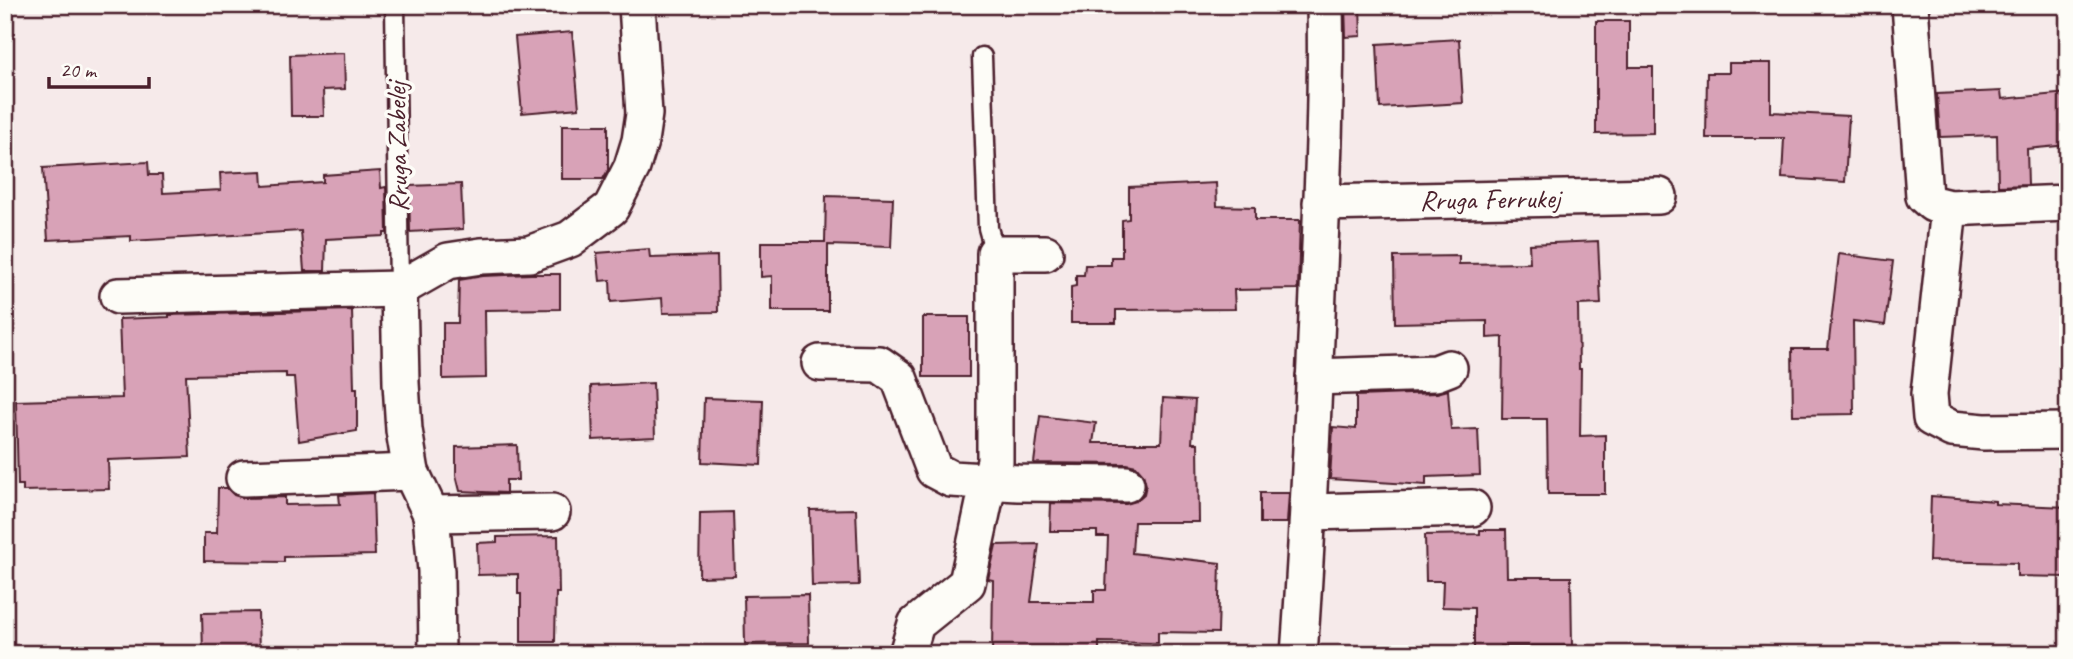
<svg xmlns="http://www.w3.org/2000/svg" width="2073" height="659" font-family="Caveat,sans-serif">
<rect width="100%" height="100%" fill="#f6eaea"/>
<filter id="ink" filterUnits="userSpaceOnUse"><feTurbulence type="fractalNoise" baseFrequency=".0143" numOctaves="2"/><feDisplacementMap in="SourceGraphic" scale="14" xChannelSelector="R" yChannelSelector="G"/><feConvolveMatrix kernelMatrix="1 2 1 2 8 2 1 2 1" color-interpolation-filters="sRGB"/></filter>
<g filter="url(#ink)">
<!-- building -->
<g fill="#d8a2b7" stroke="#4a1f2b" stroke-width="2">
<polygon points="1345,5 1360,5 1361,36 1346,37"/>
<polygon points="1596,21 1629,21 1629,67 1653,67 1653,133 1596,134"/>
<polygon points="572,32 579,108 522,113 515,37"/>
<polygon points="1459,39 1463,103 1380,108 1377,44"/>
<polygon points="344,53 345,89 323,90 324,116 291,116 290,55"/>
<polygon points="1729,63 1771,63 1771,112 1849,116 1845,182 1782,178 1784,138 1706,138 1707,73 1729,73"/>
<polygon points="2001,91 2002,99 2068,93 2068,145 2027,149 2028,185 1998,186 1997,135 1940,137 1937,94"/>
<polygon points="562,125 608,125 608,170 603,179 562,179"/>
<polygon points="148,162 149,175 162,175 163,193 221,190 220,173 262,171 263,186 323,182 323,175 380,171 381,188 386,187 387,233 384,233 384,236 326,239 325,271 304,271 301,231 131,241 131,236 48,240 43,168"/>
<polygon points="1216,183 1217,206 1255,207 1255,220 1300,220 1298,289 1234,290 1235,309 1116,310 1116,323 1071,323 1071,287 1076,286 1076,275 1084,275 1085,265 1111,265 1111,257 1122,257 1122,220 1129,219 1129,187"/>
<polygon points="461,184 463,229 410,232 409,186"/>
<polygon points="826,196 893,198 891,247 828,245 828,311 772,311 772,276 761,277 761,242 825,242"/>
<polygon points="1598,241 1601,304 1578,305 1579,369 1581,369 1580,436 1605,435 1605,494 1548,494 1547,419 1502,419 1503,337 1487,338 1487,321 1395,323 1394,257 1459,256 1459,264 1530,263 1529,244"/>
<polygon points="649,249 650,258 717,256 718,312 663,313 662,298 611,302 610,280 600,281 597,253"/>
<polygon points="1839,254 1893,261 1885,325 1853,321 1854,414 1793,415 1792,349 1828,349"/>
<polygon points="531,274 560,274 560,309 485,310 486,378 443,379 443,323 458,323 459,280 483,276"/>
<polygon points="352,310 354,388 357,388 357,431 299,441 294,377 286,377 286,373 186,375 190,457 108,460 109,489 23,491 23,485 18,485 16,401 122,398 119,319 169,317 169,315"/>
<rect x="923" y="317" width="46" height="60"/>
<polygon points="653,383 655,437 593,440 591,386"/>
<polygon points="1448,390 1451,430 1478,429 1480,475 1426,477 1426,485 1330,479 1333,427 1356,429 1356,396 1437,393"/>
<polygon points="704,398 763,400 761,465 702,462"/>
<polygon points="1163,398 1195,400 1192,443 1198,443 1199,522 1134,522 1132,553 1220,563 1218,633 1158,632 1158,643 1099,642 1099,654 992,654 993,580 988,579 996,545 1039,544 1031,602 1094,602 1094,590 1106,590 1108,537 1097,537 1097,531 1050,531 1051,503 1126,504 1136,501 1144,494 1146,485 1143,474 1136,466 1127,464 1034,463 1040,416 1096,423 1093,443 1161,443"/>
<polygon points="517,445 518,480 506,480 506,493 460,491 456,475 456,447"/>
<polygon points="218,488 227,488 234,495 244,498 285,497 285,505 340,504 339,495 373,493 375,555 284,557 284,562 204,561 204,533 217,533"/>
<polygon points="1260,493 1289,493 1287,523 1260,523"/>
<polygon points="1931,496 1995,501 1995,504 2068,507 2068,577 2017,576 2017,563 1929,561"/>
<polygon points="856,509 859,585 812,586 810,510"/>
<polygon points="733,512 735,576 699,577 700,513"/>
<polygon points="1480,530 1506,530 1507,577 1571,577 1572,646 1500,646 1500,653 1474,652 1474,608 1442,607 1443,581 1426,581 1425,535 1480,534"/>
<polygon points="558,536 559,593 556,593 555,642 521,642 521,594 518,594 518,574 478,575 477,543 497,542 497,537"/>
<polygon points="808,595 809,643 745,644 744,596"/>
<polygon points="258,612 259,654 203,654 202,613"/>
</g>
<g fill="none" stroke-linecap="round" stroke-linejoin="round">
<defs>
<g id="lane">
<polyline points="395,5 399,289"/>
<polyline points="982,57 988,228 995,253"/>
</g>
<g id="street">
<polyline points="1910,5 1924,196 1933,204 1949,208 2068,203"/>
<polyline points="1321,203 1659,196"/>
<polyline points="1949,208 1929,394 1931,418 1952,429 1984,432 2068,431"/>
<polyline points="399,289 401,383 404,430 411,472 431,514 436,571 437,654"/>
<polyline points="118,296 399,289 448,261 481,256 529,254 570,239 611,208 632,167 640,141 644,114 637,5"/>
<polyline points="820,363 879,364 899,378 934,470 951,479 1018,483 1126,484"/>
<polyline points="1314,377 1436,373 1449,368"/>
<polyline points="244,478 411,472"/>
<polyline points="1309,512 1472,508"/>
<polyline points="431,514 552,512"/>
<polyline points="907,654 916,624 967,583 989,480 995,462 995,253 1045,253"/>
<path d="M1299,654C1308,533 1313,413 1318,292C1322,197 1327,101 1325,5"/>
</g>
</defs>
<!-- lane casing -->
<use href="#lane" stroke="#4a1f2b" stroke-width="23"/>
<!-- street casing -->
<use href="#street" stroke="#4a1f2b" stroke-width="40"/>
<!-- lane -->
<use href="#lane" stroke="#fdfcf7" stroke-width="18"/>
<!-- street -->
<use href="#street" stroke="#fdfcf7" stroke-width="35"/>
</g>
</g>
<g text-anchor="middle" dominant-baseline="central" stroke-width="7" stroke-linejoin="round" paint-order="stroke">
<!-- street labels -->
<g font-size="28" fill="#4a1f2b" stroke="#fdfcf7">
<text transform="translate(397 147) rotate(-91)">Rruga Zabelej</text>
<text transform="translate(1490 199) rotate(-1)">Rruga Ferrukej</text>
</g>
</g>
<!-- margin -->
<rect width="2073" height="659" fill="none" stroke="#fdfcf7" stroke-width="28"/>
<rect x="14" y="14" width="2045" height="631" fill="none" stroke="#4a1f2b" stroke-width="2.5" filter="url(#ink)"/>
<!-- scale -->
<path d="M49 77v10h100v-10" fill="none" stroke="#4a1f2b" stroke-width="3.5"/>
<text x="60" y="77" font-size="21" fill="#4a1f2b" stroke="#fdfcf7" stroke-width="5" paint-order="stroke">20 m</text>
</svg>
